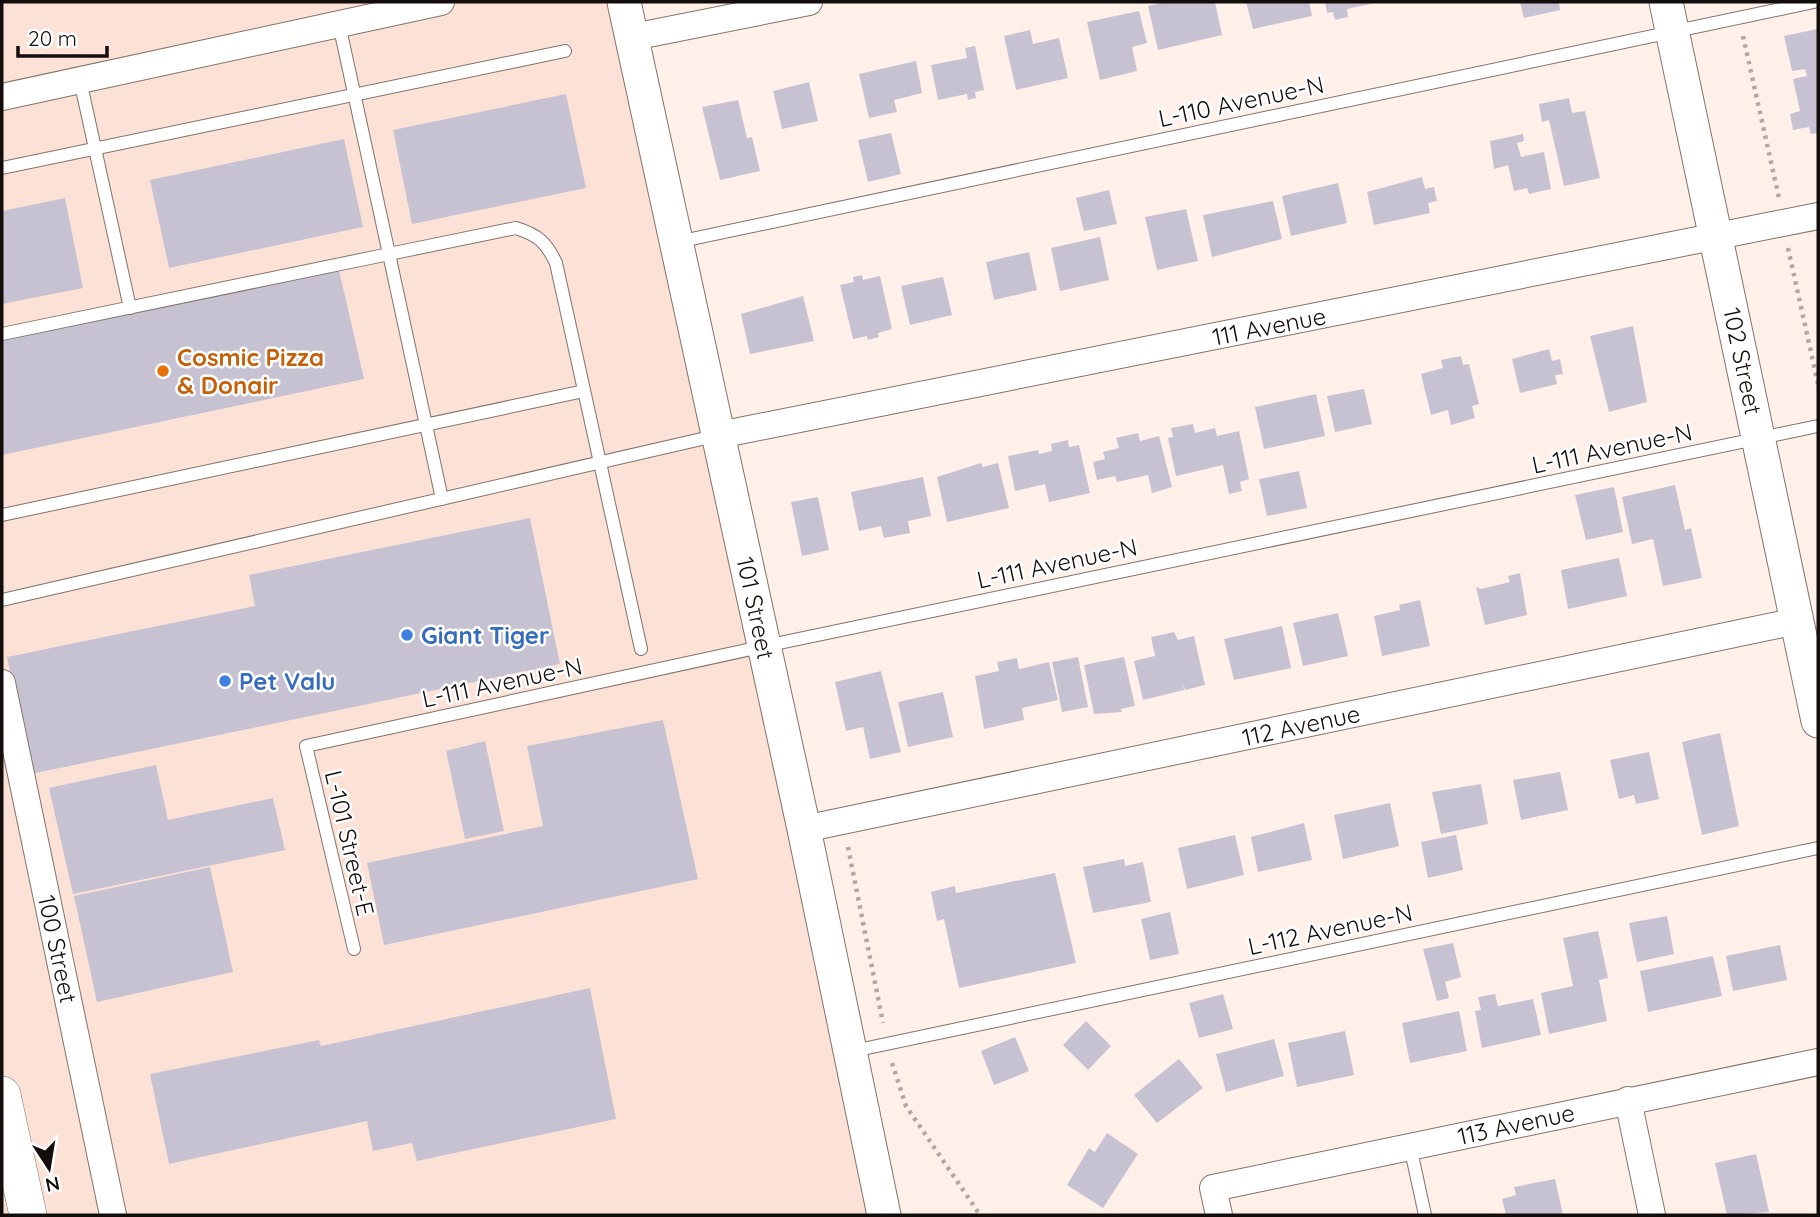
<svg xmlns="http://www.w3.org/2000/svg" width="1820" height="1217" font-family="Quicksand,sans-serif">
<rect width="100%" height="100%" fill="#fff0ea"/>
<!-- built -->
<polygon fill="#fce2d6" points="2,2 624,2 884,1215 2,1215"/>
<!-- building -->
<g fill="#c7c2d2">
<polygon points="1166,2 1215,2 1222,35 1158,50 1148,6"/>
<polygon points="1246,2 1309,2 1312,16 1253,29"/>
<polygon points="1325,2 1375,2 1375,3 1347,9 1348,17 1335,20 1333,12 1327,13"/>
<polygon points="1520,2 1559,2 1560,10 1524,18"/>
<polygon points="1139,11 1147,43 1132,47 1137,71 1100,80 1087,22"/>
<polygon points="1817,29 1818,133 1811,134 1809,127 1793,130 1790,114 1800,111 1793,79 1807,76 1805,69 1792,71 1784,36"/>
<polygon points="1030,30 1033,44 1059,38 1068,78 1016,90 1004,36"/>
<polygon points="975,46 984,90 975,92 976,98 968,100 967,94 938,100 931,65 967,58 965,48"/>
<polygon points="916,61 922,93 894,100 897,112 869,118 859,74"/>
<polygon points="809,82 818,121 782,129 773,91"/>
<polygon points="566,94 586,188 412,224 393,130"/>
<polygon points="1569,98 1572,113 1585,111 1600,178 1564,186 1549,120 1542,122 1539,104"/>
<polygon points="738,100 747,138 752,137 760,171 720,180 702,107"/>
<polygon points="891,133 901,174 868,182 858,140"/>
<polygon points="1523,134 1524,141 1517,143 1521,157 1544,152 1551,189 1529,194 1527,188 1514,191 1508,165 1494,169 1490,141"/>
<polygon points="344,139 363,227 169,268 150,180"/>
<polygon points="1422,177 1425,189 1434,187 1437,201 1428,203 1430,213 1374,225 1367,192"/>
<polygon points="1338,183 1347,223 1291,236 1282,196"/>
<polygon points="1109,190 1117,224 1084,231 1076,198"/>
<polygon points="65,198 83,288 2,304 2,211"/>
<polygon points="1273,201 1282,239 1212,257 1203,215"/>
<polygon points="1186,209 1198,261 1157,270 1145,217"/>
<polygon points="1100,237 1109,280 1060,291 1051,248"/>
<polygon points="1029,252 1037,290 994,300 986,262"/>
<polygon points="339,270 364,379 2,455 2,340"/>
<polygon points="862,275 863,280 880,276 892,329 878,333 879,337 868,340 867,336 853,339 840,285 854,282 853,277"/>
<polygon points="943,277 952,315 910,325 901,286"/>
<polygon points="803,296 814,341 750,354 741,314"/>
<polygon points="1633,326 1647,402 1609,412 1590,336"/>
<polygon points="1549,349 1552,361 1560,359 1563,374 1555,375 1557,384 1520,393 1512,359"/>
<polygon points="1461,356 1463,365 1469,364 1479,404 1472,406 1475,418 1451,425 1448,410 1431,415 1421,374 1443,368 1441,360"/>
<polygon points="1364,389 1372,424 1335,432 1327,396"/>
<polygon points="1316,394 1325,436 1264,449 1255,407"/>
<polygon points="1193,424 1195,433 1215,428 1217,436 1239,431 1249,479 1240,482 1242,491 1229,494 1223,465 1176,476 1168,438 1173,437 1171,428"/>
<polygon points="1138,433 1140,441 1159,436 1172,487 1152,493 1148,475 1117,482 1115,476 1097,480 1093,462 1105,459 1103,452 1119,448 1116,438"/>
<polygon points="1068,440 1069,447 1079,445 1090,493 1049,502 1045,484 1015,491 1008,456 1038,450 1039,454 1052,451 1051,444"/>
<polygon points="981,463 983,467 998,463 1009,508 947,522 937,477"/>
<polygon points="1299,471 1307,508 1267,516 1259,479"/>
<polygon points="923,477 931,516 908,521 910,533 884,538 881,526 859,531 851,492"/>
<polygon points="1675,485 1685,530 1691,528 1702,578 1663,586 1653,539 1632,544 1622,497"/>
<polygon points="1614,487 1623,532 1586,540 1575,495"/>
<polygon points="818,497 829,550 802,556 791,502"/>
<polygon points="530,518 560,664 31,774 7,657 255,606 249,575"/>
<polygon points="1619,558 1627,596 1568,609 1561,570"/>
<polygon points="1520,573 1527,615 1485,625 1476,587 1481,589 1510,582 1508,576"/>
<polygon points="1420,600 1430,646 1382,656 1374,616 1400,610 1399,605"/>
<polygon points="1338,613 1348,656 1303,666 1293,623"/>
<polygon points="1282,626 1291,668 1234,680 1224,639"/>
<polygon points="1174,632 1178,640 1194,636 1205,685 1185,690 1183,682 1184,690 1143,700 1134,661 1155,656 1151,637"/>
<polygon points="1078,657 1088,707 1062,712 1052,662"/>
<polygon points="1124,657 1135,706 1121,709 1122,712 1094,714 1084,665"/>
<polygon points="1017,658 1019,669 1049,662 1058,700 1022,708 1024,720 984,729 975,676 999,671 997,662"/>
<polygon points="881,671 901,752 870,759 863,727 846,731 835,682"/>
<polygon points="943,692 953,737 908,747 898,702"/>
<polygon points="663,720 698,879 384,945 367,863 543,826 527,746"/>
<polygon points="1720,733 1739,826 1702,835 1682,742"/>
<polygon points="485,741 504,831 465,839 446,751"/>
<polygon points="1649,752 1659,799 1636,804 1634,795 1619,799 1610,760"/>
<polygon points="156,765 168,820 273,798 285,850 73,894 49,788"/>
<polygon points="1560,772 1568,810 1521,820 1513,780"/>
<polygon points="1481,784 1488,824 1441,834 1432,792"/>
<polygon points="1390,803 1399,846 1343,859 1334,815"/>
<polygon points="1304,823 1312,860 1258,872 1251,837"/>
<polygon points="1235,835 1244,875 1187,889 1178,848"/>
<polygon points="1456,835 1463,870 1428,878 1421,842"/>
<polygon points="1124,859 1125,866 1143,862 1151,902 1093,913 1083,867"/>
<polygon points="210,867 233,972 97,1002 74,896"/>
<polygon points="1055,873 1076,963 959,988 944,919 937,921 931,892 955,886 956,893"/>
<polygon points="1170,912 1179,954 1150,960 1141,919"/>
<polygon points="1667,916 1674,954 1637,962 1629,923"/>
<polygon points="1598,931 1608,978 1599,980 1607,1021 1549,1034 1541,993 1573,986 1563,938"/>
<polygon points="1453,943 1461,977 1445,982 1449,998 1437,1001 1423,949"/>
<polygon points="1780,945 1787,980 1733,991 1726,956"/>
<polygon points="1713,956 1722,996 1648,1012 1640,971"/>
<polygon points="590,988 616,1119 417,1161 412,1143 373,1151 367,1121 169,1164 150,1074 319,1040 321,1046"/>
<polygon points="1223,994 1233,1029 1199,1038 1189,1003"/>
<polygon points="1495,994 1498,1006 1533,999 1541,1035 1482,1048 1475,1011 1481,1010 1478,997"/>
<polygon points="1459,1011 1467,1051 1410,1063 1402,1023"/>
<polygon points="1086,1021 1111,1046 1088,1070 1063,1045"/>
<polygon points="1345,1031 1354,1075 1297,1087 1288,1043"/>
<polygon points="1015,1037 1029,1071 994,1085 981,1051"/>
<polygon points="1274,1039 1284,1076 1226,1092 1216,1054"/>
<polygon points="1179,1059 1203,1088 1157,1123 1134,1095"/>
<polygon points="1107,1133 1138,1154 1103,1208 1067,1185 1089,1148 1095,1152"/>
<polygon points="1756,1154 1769,1212 1727,1215 1715,1163"/>
<polygon points="1555,1179 1563,1215 1506,1215 1502,1199 1516,1195 1514,1187"/>
</g>
<g fill="none" stroke-linecap="round" stroke-linejoin="round">
<defs>
<g id="service">
<path d="M339,24L389,254L516,228C538,235 546,242 556,263L641,649"/>
<polyline points="80,80 130,308"/>
<polyline points="2,168 565,51"/>
<polyline points="677,242 1814,2"/>
<polyline points="2,334 389,254 442,499"/>
<polyline points="2,515 584,391"/>
<polyline points="2,600 719,435"/>
<polyline points="354,949 306,746 765,646 1818,426"/>
<polyline points="853,1051 1818,848"/>
<polyline points="1410,1146 1425,1215"/>
</g>
<g id="minor">
<polyline points="633,37 809,2"/>
<polyline points="2,97 441,2"/>
<polyline points="719,435 1818,216"/>
<polyline points="2,683 113,1215"/>
<polyline points="804,829 1797,621"/>
<polyline points="1628,1100 1652,1215"/>
<polyline points="1219,1215 1213,1188 1818,1062"/>
</g>
<g id="tertiary">
<polyline points="624,2 804,829 884,1215"/>
<polyline points="1666,2 1818,721"/>
</g>
<polyline id="secondary" points="2,1095 28,1215"/>
</defs>
<!-- service casing -->
<use href="#service" stroke="#82726b" stroke-width="14"/>
<!-- minor casing -->
<use href="#minor" stroke="#82726b" stroke-width="28"/>
<!-- tertiary casing -->
<use href="#tertiary" stroke="#82726b" stroke-width="35"/>
<!-- secondary casing -->
<use href="#secondary" stroke="#82726b" stroke-width="38"/>
<!-- path -->
<g stroke="#b4a7a3" stroke-width="4.5" stroke-dasharray="3.5 5" stroke-linecap="butt">
<polyline points="1743,36 1779,198"/>
<polyline points="1788,248 1818,384"/>
<polyline points="848,847 883,1023"/>
<polyline points="892,1063 906,1106 980,1215"/>
</g>
<!-- service -->
<use href="#service" stroke="#fff" stroke-width="12"/>
<!-- minor -->
<use href="#minor" stroke="#fff" stroke-width="26"/>
<!-- tertiary -->
<use href="#tertiary" stroke="#fff" stroke-width="33"/>
<!-- secondary -->
<use href="#secondary" stroke="#fff" stroke-width="37"/>
</g>
<!-- markers -->
<circle fill="#e8710a" stroke="#fff" stroke-width="2.5" cx="163" cy="371" r="7"/>
<g fill="#3f7fe0" stroke="#fff" stroke-width="2.5">
<circle cx="407" cy="635" r="7"/>
<circle cx="225" cy="681" r="7"/>
</g>
<g text-anchor="middle" dominant-baseline="central" stroke-width="5" stroke-linejoin="round" paint-order="stroke">
<!-- street labels -->
<g font-size="24" fill="#130d0b" stroke="#fff">
<text transform="translate(1241 101) rotate(-12)">L-110 Avenue-N</text>
<text transform="translate(1269 326) rotate(-11)">111 Avenue</text>
<text transform="translate(1743 361) rotate(78)">102 Street</text>
<text transform="translate(1612 448) rotate(-12)">L-111 Avenue-N</text>
<text transform="translate(1057 563) rotate(-12)">L-111 Avenue-N</text>
<text transform="translate(756 608) rotate(78)">101 Street</text>
<text transform="translate(502 682) rotate(-12)">L-111 Avenue-N</text>
<text transform="translate(1301 725) rotate(-12)">112 Avenue</text>
<text transform="translate(350 843) rotate(77)">L-101 Street-E</text>
<text transform="translate(1330 929) rotate(-12)">L-112 Avenue-N</text>
<text transform="translate(58 949) rotate(78)">100 Street</text>
<text transform="translate(1516 1124) rotate(-12)">113 Avenue</text>
</g>
<!-- food labels -->
<g font-size="24" font-weight="bold" fill="#c56008" stroke="#fff" text-anchor="start">
<text x="177" y="357">Cosmic Pizza<tspan x="177" dy="28">&amp; Donair</tspan></text>
</g>
<!-- shop labels -->
<g font-size="24" font-weight="bold" fill="#366cbe" stroke="#fff" text-anchor="start">
<text x="421" y="635">Giant Tiger</text>
<text x="239" y="681">Pet Valu</text>
</g>
</g>
<!-- border -->
<rect width="1820" height="1217" fill="none" stroke="#130d0b" stroke-width="7"/>
<!-- north arrow -->
<g transform="translate(49 1168) rotate(168)" stroke="#ffffff" stroke-width="5" paint-order="stroke">
<path d="M0-5L12 26L0 18L-12 26Z" fill="#130d0b"/>
<text y="-10" font-size="19" font-weight="bold" text-anchor="middle" fill="#130d0b">N</text>
</g>
<!-- scale -->
<path d="M18 46v10h89v-10" fill="none" stroke="#130d0b" stroke-width="3.5"/>
<text x="28" y="46" font-size="21" fill="#130d0b" stroke="#ffffff" stroke-width="5" paint-order="stroke">20 m</text>
</svg>
